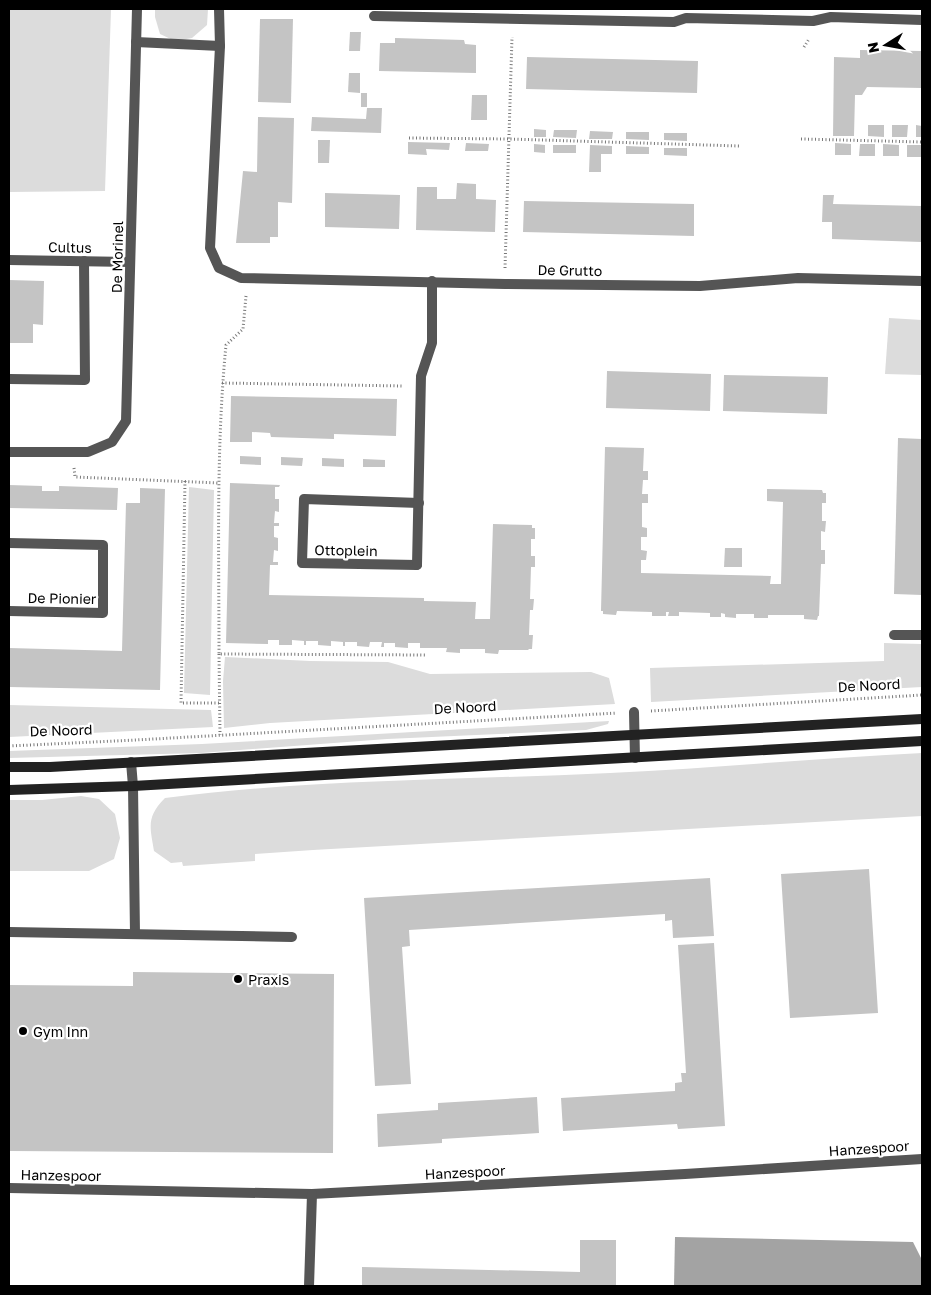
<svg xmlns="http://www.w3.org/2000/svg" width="931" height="1295" font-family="'Golos Text',sans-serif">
<rect width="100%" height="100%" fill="#fff"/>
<!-- green -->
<g fill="#dcdcdc">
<polygon points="9,9 111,9 105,191 9,192"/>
<polygon points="155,9 208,9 207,25 192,38 175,41 160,34 155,17"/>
<polygon points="889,318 922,320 922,375 885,374"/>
<polygon points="189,487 214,490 210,695 184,693"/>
<polygon points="884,643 922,644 922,687 651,702 650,668 884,661"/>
<polygon points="225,657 310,661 388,662 430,674 591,672 609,678 615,704 270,723 224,728 223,681"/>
<polygon points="9,705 211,710 213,727 9,737"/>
<polygon points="609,721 608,724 586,730 387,739 201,753 9,758 9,751 202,744"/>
<path d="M922,753V816L313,850L255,854V861L183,866L182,862L171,863L154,851C150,827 146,817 165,798C312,779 462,780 610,773C714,768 818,758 922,753Z"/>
<polygon points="81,796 99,799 115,814 120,838 114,859 89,871 9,871 9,800 42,800"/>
</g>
<!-- water -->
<polygon fill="#a3a3a3" points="675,1237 913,1242 922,1260 922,1286 674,1286"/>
<!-- building -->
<g fill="#c4c4c4">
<polygon points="260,19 293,19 291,103 258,102"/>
<polygon points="350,32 361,32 360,51 349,51"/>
<polygon points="395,38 464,40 465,44 476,45 476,73 379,71 380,43 395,43"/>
<polygon points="860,50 922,51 922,88 867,87 862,95 855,95 854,136 833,136 834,57 860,58"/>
<polygon points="527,57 698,61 697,93 526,89"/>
<polygon points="349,73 360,73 360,93 348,92"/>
<rect x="361" y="93" width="6" height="14"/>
<polygon points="472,95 487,95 487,120 471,120"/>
<polygon points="367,108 382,108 381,133 311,131 312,117 366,119"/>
<polygon points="258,117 294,118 292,203 278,202 278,237 270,237 270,243 236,243 243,171 257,172"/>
<polygon points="868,125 884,125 884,137 868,136"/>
<polygon points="892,125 908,125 907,137 892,137"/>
<polygon points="916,125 922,126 922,137 916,137"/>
<polygon points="534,129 546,130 546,137 534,137"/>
<polygon points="554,130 577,130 576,138 553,137"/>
<polygon points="590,131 613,132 612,139 589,139"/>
<polygon points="626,132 649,132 649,140 626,139"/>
<polygon points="664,133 687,133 687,141 664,140"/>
<polygon points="318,140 330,140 329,163 318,163"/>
<polygon points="408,142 450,143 449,150 426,149 427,155 408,154"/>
<polygon points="466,143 489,144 488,151 465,151"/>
<polygon points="835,143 851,144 851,155 835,155"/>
<polygon points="534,144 545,145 545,153 534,152"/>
<polygon points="860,144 875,144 875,156 859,156"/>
<polygon points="883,144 899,145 899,156 883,156"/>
<rect x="553" y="145" width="23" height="8"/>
<polygon points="590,145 612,146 612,154 601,154 601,172 589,172"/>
<rect x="907" y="145" width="15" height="12"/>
<polygon points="626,146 649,147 649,154 626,154"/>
<polygon points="664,148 687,148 687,156 664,155"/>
<polygon points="457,183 476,184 476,199 496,200 495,232 416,230 417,187 437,187 437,199 456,199"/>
<polygon points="325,193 400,195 399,229 325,227"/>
<polygon points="823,195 834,195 833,204 922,206 922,242 832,239 832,222 822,222"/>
<polygon points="524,201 694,204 694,236 523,232"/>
<polygon points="9,280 44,281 43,325 33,324 33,343 9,343"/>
<polygon points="607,371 711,374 710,411 606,408"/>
<polygon points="724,375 828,377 827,414 723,411"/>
<polygon points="231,396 397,399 396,436 334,434 334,439 271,437 270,433 252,432 252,442 230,442"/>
<polygon points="898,438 922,439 922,595 894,594"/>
<polygon points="605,447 644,448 643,471 648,471 648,480 643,480 642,494 648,494 648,503 642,503 642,527 647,528 647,537 641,537 641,550 647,551 646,560 641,560 641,573 771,576 770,584 781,584 783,502 767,501 767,489 822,490 823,493 826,493 826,503 822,503 822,521 826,521 825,532 821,531 821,550 825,550 825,564 821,564 819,616 818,616 817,620 804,619 804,615 768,615 768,618 754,618 754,614 736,614 736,618 725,617 725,614 721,613 721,617 710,617 710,613 679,612 679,616 668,616 669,612 666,612 666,616 652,616 652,612 617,611 616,615 603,614 603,611 601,611"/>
<polygon points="240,456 261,457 261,465 240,464"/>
<polygon points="281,457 303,458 302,466 281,465"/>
<polygon points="322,458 344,459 344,467 322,466"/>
<polygon points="363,459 385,460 385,467 363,467"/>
<polygon points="230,483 280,485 279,487 275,487 275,499 279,499 279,512 275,511 274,523 279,523 279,526 274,526 274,537 278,538 278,551 274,550 273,562 278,562 278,565 270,565 269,595 424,598 424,601 476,602 475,619 490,619 493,524 532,525 532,528 535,528 535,539 531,539 531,556 535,556 535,567 531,567 530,599 534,599 533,610 530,610 529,635 533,635 532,649 529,649 528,650 499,650 498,654 485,653 485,649 460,649 460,653 446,652 447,648 420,648 420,643 408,643 408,648 395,647 395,643 384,643 384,647 381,647 382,642 370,642 369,647 357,646 357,642 345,642 345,646 343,646 343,642 331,641 331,646 318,645 318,641 306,641 306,645 304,645 304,641 292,640 292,645 279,645 279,640 268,640 268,644 226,643"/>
<polygon points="9,485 42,486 42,491 59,491 59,486 118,488 117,510 9,508"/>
<polygon points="140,488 165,489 160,690 9,687 9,648 122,651 126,503 140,503"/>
<polygon points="725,548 742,548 742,567 724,567"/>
<polygon points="869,869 878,1013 790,1018 781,874"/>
<polygon points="710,878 714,936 673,938 672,920 665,921 665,914 409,930 410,946 402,947 411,1084 375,1086 364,898"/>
<polygon points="714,943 725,1126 678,1129 677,1124 563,1131 561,1098 675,1091 675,1083 682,1082 681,1073 686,1073 678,945"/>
<polygon points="133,972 334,974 333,1153 9,1151 9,985 133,986"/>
<polygon points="537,1097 539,1133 442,1139 442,1143 378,1147 377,1114 438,1110 438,1103"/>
<polygon points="580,1240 616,1240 616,1286 362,1286 362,1267 580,1272"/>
</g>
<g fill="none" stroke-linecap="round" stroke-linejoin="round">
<!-- path -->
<g stroke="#777" stroke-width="3" stroke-dasharray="1 2.5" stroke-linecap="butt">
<polyline points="804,47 809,39"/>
<polyline points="409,138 509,139 739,146"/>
<polyline points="801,139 922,142"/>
<polyline points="505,268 512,37"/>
<path d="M246,296L243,329L226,345C216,448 219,551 219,654L427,655"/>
<polyline points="222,383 403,386"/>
<polyline points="74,468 75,477 219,483"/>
<polyline points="185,481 181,703 220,703"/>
<polyline points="219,654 220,735"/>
<polyline points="651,711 922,695"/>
<polyline points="9,746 136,740 617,713"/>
</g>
<!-- lane -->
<g stroke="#555" stroke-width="10">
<polyline points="9,379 85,380 84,261"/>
<polyline points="9,543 103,545 103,613 9,611"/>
<polyline points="417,565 302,563 304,499 419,503"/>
<polyline points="634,712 635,758"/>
</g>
<!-- street -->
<g stroke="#555" stroke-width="10">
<polyline points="374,16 674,22 686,18 813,21 831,17 922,20"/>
<polyline points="136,42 220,46 219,9"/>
<polyline points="220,46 210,248 219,268 241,278 505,284 700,286 798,278 922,281"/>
<polyline points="9,260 130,262"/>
<polyline points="9,452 88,452 112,442 126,421 137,9"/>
<polyline points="417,565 421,376 432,343 432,281"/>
<polyline points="894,635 922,635"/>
<polyline points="131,762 133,786 135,934"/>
<polyline points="9,932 292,937"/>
<polyline points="9,1188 312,1194 685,1174 922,1159"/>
<polyline points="309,1286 312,1194"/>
</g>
<!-- secondary -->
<g stroke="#222" stroke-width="10">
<polyline points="9,767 50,767 922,719"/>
<polyline points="9,790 133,786 922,741"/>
</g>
</g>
<!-- markers -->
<g fill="#000" stroke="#fff" stroke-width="2">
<circle cx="238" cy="979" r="5"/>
<circle cx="23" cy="1031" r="5"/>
</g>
<g text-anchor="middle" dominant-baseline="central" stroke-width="4.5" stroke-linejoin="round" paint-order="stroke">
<!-- street labels -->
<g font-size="14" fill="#000" stroke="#fff">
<text transform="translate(70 247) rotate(1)">Cultus</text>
<text transform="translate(117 257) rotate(-89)">De Morinel</text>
<text transform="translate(570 270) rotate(1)">De Grutto</text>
<text transform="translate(346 550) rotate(1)">Ottoplein</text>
<text transform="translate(62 598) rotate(1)">De Pionier</text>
<text transform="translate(869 685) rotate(-3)">De Noord</text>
<text transform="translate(465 707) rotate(-3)">De Noord</text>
<text transform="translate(61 730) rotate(-2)">De Noord</text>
<text transform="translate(869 1148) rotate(-4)">Hanzespoor</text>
<text transform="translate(465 1172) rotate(-3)">Hanzespoor</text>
<text transform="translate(61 1175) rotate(1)">Hanzespoor</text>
</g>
<!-- poi labels -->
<g font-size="14" fill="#000" stroke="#fff" text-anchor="start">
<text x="248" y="979">Praxis</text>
<text x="33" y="1031">Gym Inn</text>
</g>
</g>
<!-- border -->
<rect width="931" height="1295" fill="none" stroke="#000000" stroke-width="20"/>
<!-- north arrow -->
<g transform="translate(886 45) rotate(259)" stroke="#ffffff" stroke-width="4" paint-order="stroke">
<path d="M0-4L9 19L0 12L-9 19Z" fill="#000000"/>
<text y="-8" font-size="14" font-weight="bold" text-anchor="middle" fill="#000000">N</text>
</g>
</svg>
